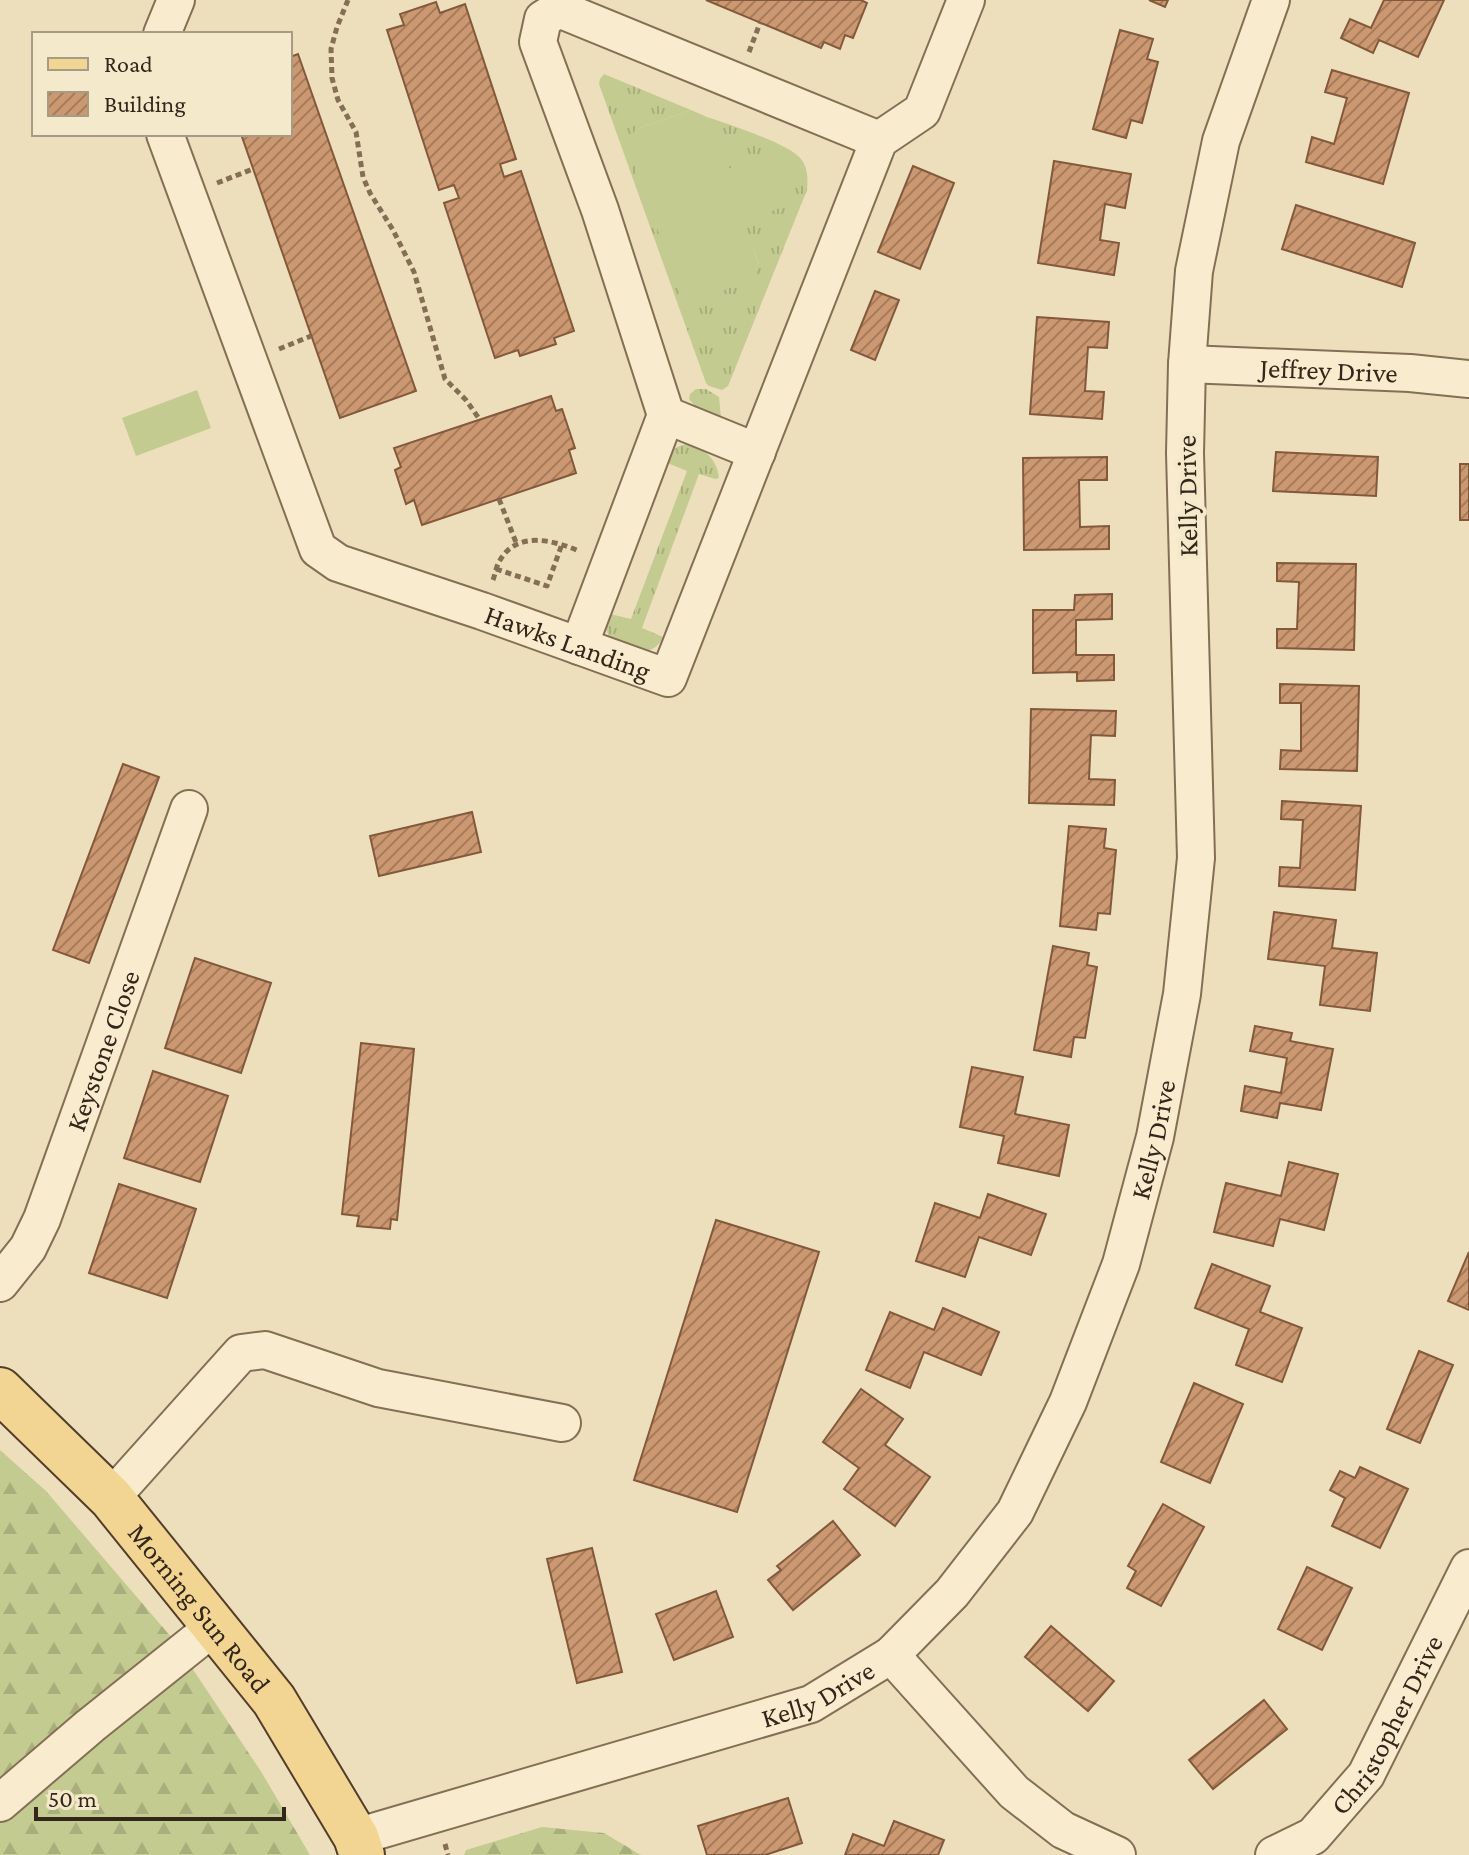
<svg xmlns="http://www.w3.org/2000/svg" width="1469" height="1855" font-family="'Crimson Pro',serif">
<defs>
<pattern id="grass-tufts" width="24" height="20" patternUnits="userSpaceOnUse" patternTransform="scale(2)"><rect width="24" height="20" fill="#c3cb90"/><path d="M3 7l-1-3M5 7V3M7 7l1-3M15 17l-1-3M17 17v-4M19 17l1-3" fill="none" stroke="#a8ae7c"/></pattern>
<pattern id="forest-firs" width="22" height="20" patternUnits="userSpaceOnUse" patternTransform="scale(2)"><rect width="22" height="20" fill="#c3cb90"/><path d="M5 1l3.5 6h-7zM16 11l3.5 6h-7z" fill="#a8ae7c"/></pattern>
<pattern id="building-hatch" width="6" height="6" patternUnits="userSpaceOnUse" patternTransform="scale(2)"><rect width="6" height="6" fill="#cc9871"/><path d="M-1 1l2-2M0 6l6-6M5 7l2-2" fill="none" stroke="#a67c5c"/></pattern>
</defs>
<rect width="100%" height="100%" fill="#eddfbc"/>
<!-- grass -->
<g fill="url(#grass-tufts)">
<path d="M604,74L691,110L635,130L759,265L707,117C728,124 790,144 801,159C808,168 808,179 807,190L728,386L722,390L709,386L706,383L599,84L600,79Z"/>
<polygon points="696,389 706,389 719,397 722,428 710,423 689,399 690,394"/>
<path d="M687,444C704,447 718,461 719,478L715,479L699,474L642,628L663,637C652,661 629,647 610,642L604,620L610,614L631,619L687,471L665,462C671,451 675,446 687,444Z"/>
</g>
<!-- forest -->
<g fill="url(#forest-firs)">
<polygon points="0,1450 46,1491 172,1638 262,1773 310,1855 0,1855"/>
<polygon points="542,1827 604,1833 641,1855 464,1855 466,1850"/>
</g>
<!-- garden -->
<g fill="#c3cb90">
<polygon points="691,110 707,117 727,169 782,151 799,202 744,220 759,266 755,278 695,302 680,293 627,145 635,130"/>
<polygon points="197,390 211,428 136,456 122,418"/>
</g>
<!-- building -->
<g fill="url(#building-hatch)" stroke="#83593c" stroke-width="2">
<polygon points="706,0 861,0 867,3 853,38 845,35 840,49 824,42 821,48"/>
<polygon points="1149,0 1168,0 1165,7"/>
<polygon points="1384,0 1444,0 1418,57 1379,40 1373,53 1341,38 1350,19 1371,28"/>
<polygon points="436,2 440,13 465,4 516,159 500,164 504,177 521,171 574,331 554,338 556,344 520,356 518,350 495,358 444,203 459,198 454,185 439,190 387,30 404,25 400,14"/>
<polygon points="1120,30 1153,39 1147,59 1158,62 1142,123 1131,120 1126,138 1093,129"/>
<polygon points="298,54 416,391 340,418 241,134 290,134 290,57"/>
<polygon points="1332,70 1409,93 1383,184 1306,162 1312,137 1334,144 1347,98 1325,92"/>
<polygon points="1054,161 1131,174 1125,208 1105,204 1100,240 1119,243 1114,275 1038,263"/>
<polygon points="913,166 954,183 920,269 878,252"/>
<polygon points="1296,205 1415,243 1402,287 1282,249"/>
<polygon points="875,291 899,300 875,360 851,350"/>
<polygon points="1037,317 1109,322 1107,348 1088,347 1085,391 1104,392 1102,419 1030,414"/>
<polygon points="551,396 556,411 562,409 575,448 569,450 576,473 422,525 414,500 406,504 395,470 401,467 394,448"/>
<polygon points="1276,452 1378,457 1376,496 1273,491"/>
<polygon points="1107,457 1107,480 1079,480 1080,527 1109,526 1109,549 1024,550 1023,458"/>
<rect x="1460" y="464" width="9" height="56"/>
<polygon points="1277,563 1356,564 1354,650 1277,648 1277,629 1297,629 1299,582 1277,581"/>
<polygon points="1112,594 1112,619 1076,620 1076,655 1114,655 1114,680 1077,681 1077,672 1033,673 1033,610 1074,610 1075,595"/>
<polygon points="1280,684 1359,686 1357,771 1280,769 1281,750 1301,751 1301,703 1280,703"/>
<polygon points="1031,709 1116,711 1115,736 1091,735 1089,779 1115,780 1114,805 1029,803"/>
<polygon points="123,764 159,777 89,963 53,950"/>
<polygon points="1282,801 1361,806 1355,890 1279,886 1280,867 1300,868 1303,820 1281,819"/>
<polygon points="472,812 481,852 379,876 370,836"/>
<polygon points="1069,826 1106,829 1104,848 1116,850 1110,914 1098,913 1096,930 1060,926"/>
<polygon points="1274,912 1336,920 1332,948 1377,953 1370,1011 1320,1005 1325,966 1268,959"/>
<polygon points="1053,946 1089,953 1087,965 1097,967 1085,1038 1074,1037 1071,1057 1034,1050"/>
<polygon points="195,958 271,983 241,1073 165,1048"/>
<polygon points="1255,1026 1292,1033 1290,1041 1333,1049 1321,1110 1280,1103 1277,1118 1241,1111 1245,1086 1281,1093 1287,1058 1250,1051"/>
<polygon points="361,1043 414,1049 397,1220 391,1219 390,1229 357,1226 359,1216 342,1214"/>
<polygon points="972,1067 1023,1077 1015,1114 1069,1125 1059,1176 998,1163 1004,1136 960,1127"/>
<polygon points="153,1071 228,1096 200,1182 124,1158"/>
<polygon points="1289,1162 1338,1174 1324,1230 1280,1219 1273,1246 1214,1232 1226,1183 1281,1196"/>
<polygon points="119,1184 196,1209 167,1298 89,1273"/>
<polygon points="988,1194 1046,1214 1031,1255 979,1237 965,1277 916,1261 935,1203 980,1218"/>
<polygon points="716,1220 819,1252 737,1512 634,1480"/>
<polygon points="1469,1252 1469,1310 1448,1301"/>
<polygon points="1212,1264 1270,1286 1260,1312 1302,1328 1282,1382 1236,1365 1249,1329 1195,1308"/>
<polygon points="943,1308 999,1332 981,1375 924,1352 910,1388 866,1370 890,1312 934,1330"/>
<polygon points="1419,1351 1453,1365 1420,1443 1387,1429"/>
<polygon points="1194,1383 1243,1404 1210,1483 1161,1462"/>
<polygon points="861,1389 903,1419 885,1445 930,1477 895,1526 844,1489 859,1468 823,1442"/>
<polygon points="1360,1467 1408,1489 1380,1548 1332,1526 1345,1498 1330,1490 1340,1471 1355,1478"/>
<polygon points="1163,1504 1204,1527 1161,1606 1127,1588 1136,1571 1128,1566"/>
<polygon points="833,1521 860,1555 793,1610 768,1580 781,1570 777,1566"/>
<polygon points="592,1548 622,1672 577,1683 547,1559"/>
<polygon points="1307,1567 1352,1588 1322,1650 1278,1629"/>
<polygon points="716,1591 733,1637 674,1660 656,1614"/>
<polygon points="1051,1626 1114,1681 1088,1711 1025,1657"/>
<polygon points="1264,1700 1287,1729 1213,1789 1189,1760"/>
<polygon points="788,1798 802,1843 765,1855 707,1855 698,1826"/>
<polygon points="894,1821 944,1840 938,1855 845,1855 853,1834 884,1846"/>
</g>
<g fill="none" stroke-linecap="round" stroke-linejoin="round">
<defs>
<g id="minor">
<polyline points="162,34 176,0"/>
<path id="s1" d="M165,134L318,549L338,563L482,611L668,678L879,140L922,111L966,0"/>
<path id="s2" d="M1187,364L1410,373L1469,379"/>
<polyline points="757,452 666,415 600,210 538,42 543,19 559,9 879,140"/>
<polyline points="579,646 666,415"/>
<path id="s3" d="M0,1283L28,1248L42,1219L189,809"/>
<polyline points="111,1498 241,1353 265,1350 378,1388 562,1423"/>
<polyline points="891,1655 1014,1792 1063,1830 1117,1855"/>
<polyline points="0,1803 90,1726 215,1626"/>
<path id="s4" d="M356,1837L811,1704L891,1655L952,1593L1015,1512L1068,1402L1121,1264L1155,1137L1182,994L1196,858L1185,453L1187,364L1194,271L1221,141L1271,0"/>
<path id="s5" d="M1274,1855L1313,1836L1366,1775L1469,1568"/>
</g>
<g id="major">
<path id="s6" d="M0,1390L111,1498L274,1700L356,1837L362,1855"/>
</g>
</defs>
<!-- minor casing -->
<use href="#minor" stroke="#846f56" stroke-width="40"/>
<!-- major casing -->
<use href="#major" stroke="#523d2a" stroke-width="48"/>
<!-- path -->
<g stroke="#846f56" stroke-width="5" stroke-dasharray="6 4" stroke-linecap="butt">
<polyline points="348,0 337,27 331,49 332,78 338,100 356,132 363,177 370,193 393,230 414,272 445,379 466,400 480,420"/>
<polyline points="749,52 760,23"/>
<polyline points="217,183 253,169"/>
<polyline points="279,349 311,336"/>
<polyline points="499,499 517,545"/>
<polyline points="496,569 547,586 562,544"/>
<path d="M493,580C495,575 496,567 499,562C516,530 553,540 579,551"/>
<polyline points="445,1844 448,1855"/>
</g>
<!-- minor -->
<use href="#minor" stroke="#f9ecce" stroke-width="36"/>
<!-- major -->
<use href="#major" stroke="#f2d592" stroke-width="44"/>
</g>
<g text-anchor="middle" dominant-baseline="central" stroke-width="8" stroke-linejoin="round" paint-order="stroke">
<!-- street labels -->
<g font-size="28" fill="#33271b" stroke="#f5e9cb">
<text stroke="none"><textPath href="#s2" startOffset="142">Jeffrey Drive</textPath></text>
<text transform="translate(1187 496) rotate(-91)">Kelly Drive</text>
<text stroke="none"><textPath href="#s1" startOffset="710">Hawks Landing</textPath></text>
<text stroke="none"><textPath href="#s3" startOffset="256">Keystone Close</textPath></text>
<text stroke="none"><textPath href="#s4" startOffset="1156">Kelly Drive</textPath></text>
<text stroke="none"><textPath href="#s6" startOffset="296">Morning Sun Road</textPath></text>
<text stroke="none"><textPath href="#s4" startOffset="484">Kelly Drive</textPath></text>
<text stroke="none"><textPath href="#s5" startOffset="178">Christopher Drive</textPath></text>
</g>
</g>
<!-- legend -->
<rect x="32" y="32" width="260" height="104" fill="#f5e9cb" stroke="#a79b85" stroke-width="2"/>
<rect x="48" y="58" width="40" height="12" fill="#f2d592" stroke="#a79b85" stroke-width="2"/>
<text x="104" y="72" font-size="24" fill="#33271b">Road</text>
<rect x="48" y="92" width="40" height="24" fill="url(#building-hatch)" stroke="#a79b85" stroke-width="2"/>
<text x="104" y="112" font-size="24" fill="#33271b">Building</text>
<!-- scale -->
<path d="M36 1807v12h248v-12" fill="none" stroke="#33271b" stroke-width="4"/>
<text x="48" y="1807" font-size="24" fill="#33271b" stroke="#f5e9cb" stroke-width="6" paint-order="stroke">50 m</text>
</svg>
